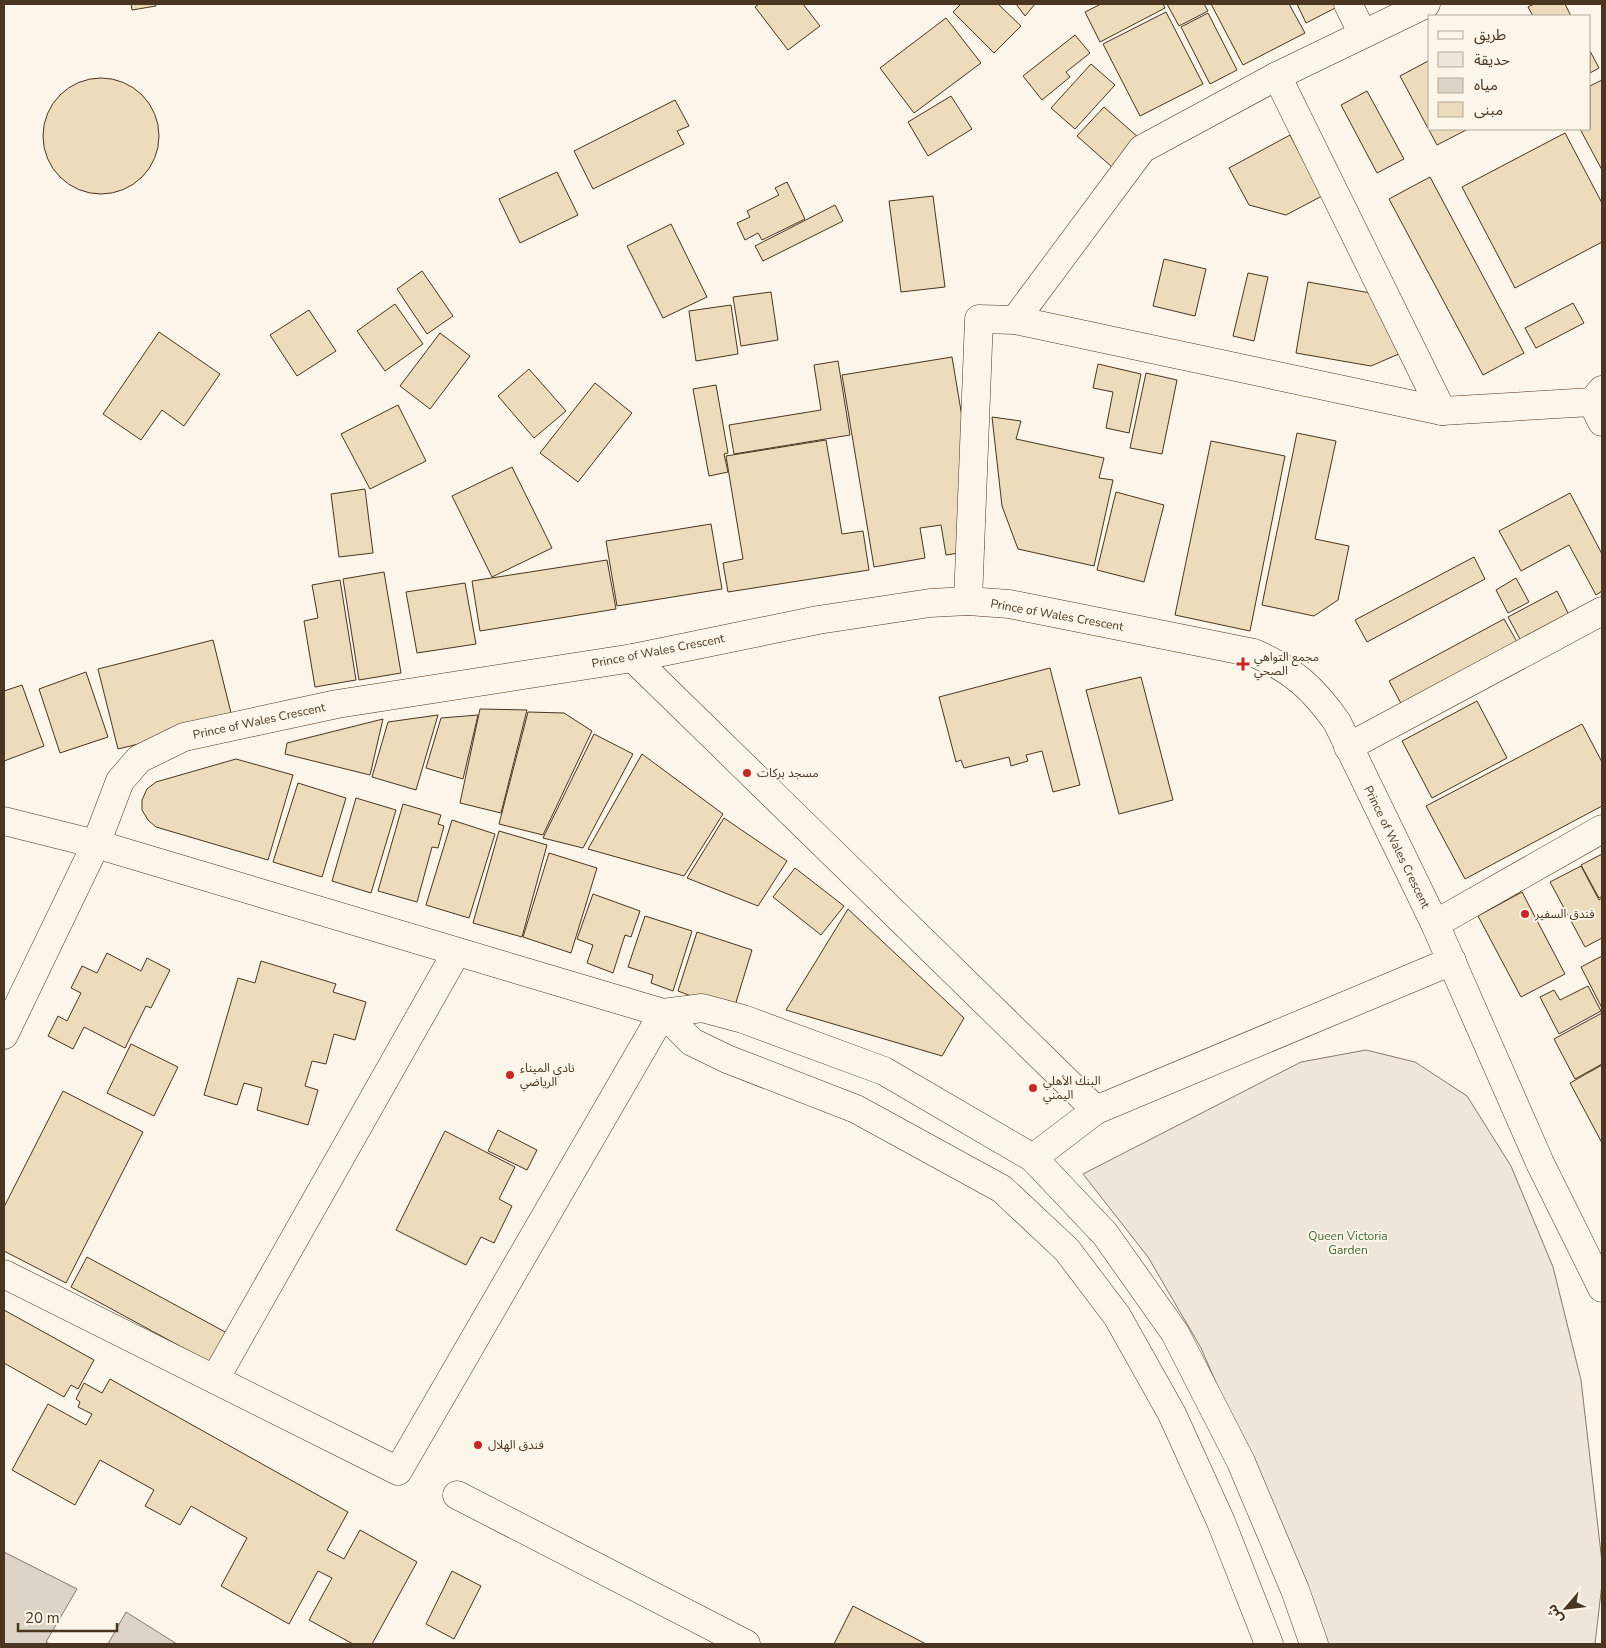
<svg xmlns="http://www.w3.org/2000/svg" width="1606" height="1648" font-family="'Nunito Sans','Noto Sans Arabic',sans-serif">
<rect width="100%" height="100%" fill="#fbf6e9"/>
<!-- green -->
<polygon fill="#ede6d9" stroke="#887966" points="1366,1050 1415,1062 1467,1096 1511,1166 1553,1267 1581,1380 1602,1562 1602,1584 1595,1644 1325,1644 1274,1516 1201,1348 1148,1257 1083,1174 1301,1062"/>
<!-- water -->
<g fill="#dcd4c6" stroke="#887966">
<polygon points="4,1552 77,1589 46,1642 50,1644 4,1644"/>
<polygon points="126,1612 177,1644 108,1644"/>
</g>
<!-- building -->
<g fill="#ecdcbc" stroke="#4a3520">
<polygon points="131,4 155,4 156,6 132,10"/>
<polygon points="759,4 803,4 820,26 788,50 755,7"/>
<polygon points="961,4 998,4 1021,26 994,53 953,12"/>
<polygon points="1016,4 1035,4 1025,16"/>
<polygon points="1101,4 1163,4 1165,8 1100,42 1085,12"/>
<polygon points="1167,4 1204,4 1208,11 1179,26"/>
<polygon points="1211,4 1289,4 1305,33 1243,65"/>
<polygon points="1297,4 1341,4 1341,5 1306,23"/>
<polygon points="1534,4 1565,4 1571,16 1533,16 1528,7"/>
<polygon points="1166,12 1203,84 1140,116 1103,44"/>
<polygon points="1208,13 1237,70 1210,84 1181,27"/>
<polygon points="946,18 981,63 914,113 880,68"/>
<polygon points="1075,35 1090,53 1066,72 1070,77 1042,100 1023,76"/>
<polygon points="1590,51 1599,68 1590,73"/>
<polygon points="1430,60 1430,129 1468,129 1437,145 1400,76"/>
<polygon points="1091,64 1115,85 1075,129 1051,108"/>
<circle cx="101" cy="136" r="58"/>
<polygon points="1602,80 1602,170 1580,129 1590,129 1590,86"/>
<polygon points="1367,91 1404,159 1377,173 1341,105"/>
<polygon points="951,96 972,129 928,156 908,122"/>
<polygon points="675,100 689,126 677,131 684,144 593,189 574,151"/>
<polygon points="1104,107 1139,138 1112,167 1077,136"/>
<polygon points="1565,133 1602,203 1602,242 1515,288 1462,187"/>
<polygon points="1290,135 1322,196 1286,215 1249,205 1229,168"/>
<polygon points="557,172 578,215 520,243 499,199"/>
<polygon points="1430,177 1524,353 1483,375 1389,199"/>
<polygon points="787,182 805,219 762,240 758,233 745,240 737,223 750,217 747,211 779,195 775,188"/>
<polygon points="933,196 945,287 901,292 889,201"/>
<polygon points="835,205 843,221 763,261 755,246"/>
<polygon points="671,224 707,297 663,318 627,246"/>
<polygon points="1164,259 1206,269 1195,316 1153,306"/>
<polygon points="422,271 453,316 427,334 397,289"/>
<polygon points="1248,273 1268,277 1254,341 1233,336"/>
<polygon points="1308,282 1382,295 1401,353 1371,366 1296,353"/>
<polygon points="771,292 778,340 741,346 733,297"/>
<polygon points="1573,303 1584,323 1536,348 1525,328"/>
<polygon points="395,304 423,344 385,371 357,331"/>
<polygon points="731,305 738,354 696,361 689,311"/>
<polygon points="309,310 336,351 297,376 270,335"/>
<polygon points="159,332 220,374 184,426 162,410 141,440 103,414"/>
<polygon points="440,333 470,356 430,409 400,386"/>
<polygon points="952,357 984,549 946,555 941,525 920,528 925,558 874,567 842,375"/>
<polygon points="838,361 850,435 734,454 729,425 821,410 814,365"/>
<polygon points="1098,364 1141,374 1129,433 1106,428 1113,392 1093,388"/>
<polygon points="529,369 566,411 534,438 498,396"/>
<polygon points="1146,373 1177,380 1162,454 1130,448"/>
<polygon points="595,383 632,413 578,482 540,453"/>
<polygon points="716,385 728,453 724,454 728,472 709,476 693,389"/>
<polygon points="398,405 426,461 370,489 341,434"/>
<polygon points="992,417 1021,421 1016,439 1104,458 1099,478 1113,480 1094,566 1018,549 1002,506"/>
<polygon points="1297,433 1336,441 1315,539 1349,546 1338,600 1314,616 1262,605"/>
<polygon points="826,440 842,534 863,531 869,570 728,592 723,563 743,559 726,456"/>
<polygon points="1211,441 1285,456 1250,631 1175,615"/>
<polygon points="512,467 552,548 492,577 452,496"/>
<polygon points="365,489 373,553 339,557 331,494"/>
<polygon points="1116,492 1164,505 1144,582 1097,570"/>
<polygon points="1570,493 1602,554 1602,591 1596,595 1569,545 1521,571 1499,531"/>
<polygon points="711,524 722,589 617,606 606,541"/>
<polygon points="1474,557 1485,579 1367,642 1355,620"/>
<polygon points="607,560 616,609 480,631 472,581"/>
<polygon points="384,572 401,673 359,680 343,579"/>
<polygon points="1516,578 1529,602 1508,613 1496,590"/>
<polygon points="340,580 356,680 315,687 304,621 318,618 312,585"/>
<polygon points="465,583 476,644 417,653 406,592"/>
<polygon points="1557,591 1569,615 1521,641 1508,617"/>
<polygon points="1504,619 1520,647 1404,709 1389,681"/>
<polygon points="213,640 233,721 118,749 98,669"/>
<polygon points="1050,668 1080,785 1053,792 1042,751 1026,755 1028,761 1011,766 1009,757 964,768 961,760 956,762 939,697"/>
<polygon points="86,672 108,737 60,753 39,689"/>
<polygon points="1141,677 1173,800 1119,814 1086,690"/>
<polygon points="22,685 44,746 4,761 4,691"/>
<polygon points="1477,701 1507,758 1432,798 1402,741"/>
<polygon points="480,709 527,710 501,813 460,803"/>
<polygon points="528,712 564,713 592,731 543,835 499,824"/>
<polygon points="438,715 416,790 372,777 388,722"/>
<polygon points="478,715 463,779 426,768 441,718"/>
<polygon points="383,719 370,775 285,754 287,743"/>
<polygon points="1582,724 1602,762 1602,806 1465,879 1426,806"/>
<polygon points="594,734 633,754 583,848 543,838"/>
<polygon points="642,754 723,814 684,876 588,849"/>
<polygon points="236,759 293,775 268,860 156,827 148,820 142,810 142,800 147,789 156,782"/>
<polygon points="298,783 346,798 322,877 273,862"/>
<polygon points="356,798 396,810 371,893 332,881"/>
<polygon points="403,804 441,815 438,824 444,826 438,848 432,847 417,902 378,891"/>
<polygon points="724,818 787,861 758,906 687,878"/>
<polygon points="452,820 495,834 469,918 426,905"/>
<polygon points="499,831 547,845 522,937 473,923"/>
<polygon points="549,853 597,868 571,953 523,937"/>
<polygon points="1602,854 1602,896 1599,898 1581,865"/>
<polygon points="1581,866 1599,900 1602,898 1602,938 1585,947 1550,882"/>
<polygon points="795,868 844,906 821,935 773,897"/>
<polygon points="1522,892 1565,974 1521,997 1478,916"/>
<polygon points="593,894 640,911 631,937 625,935 613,973 587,963 593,945 577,939"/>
<polygon points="848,909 964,1018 942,1056 786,1010"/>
<polygon points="645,916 692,931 673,991 651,983 653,975 628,967"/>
<polygon points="697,932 752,950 733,1012 678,991"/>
<polygon points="107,953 141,971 147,958 170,970 151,1008 146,1006 125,1048 84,1027 73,1049 48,1036 58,1016 67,1021 81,993 71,988 82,966 97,973"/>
<polygon points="1602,956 1602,1008 1581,967"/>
<polygon points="261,961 336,984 333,992 366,1002 355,1040 334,1034 326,1064 312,1061 305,1086 318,1090 308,1125 257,1110 262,1088 244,1083 237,1105 204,1095 238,978 255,983"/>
<polygon points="1588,986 1601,1011 1559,1034 1540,997 1554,990 1560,1000"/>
<polygon points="1602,1013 1602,1064 1575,1079 1554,1039"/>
<polygon points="131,1044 178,1067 154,1116 107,1093"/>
<polygon points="1602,1065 1602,1143 1570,1083"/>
<polygon points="63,1091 143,1132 66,1283 4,1251 4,1207"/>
<polygon points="498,1130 537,1150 527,1170 488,1151"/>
<polygon points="445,1131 515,1167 499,1199 512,1206 494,1243 481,1237 466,1265 396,1230"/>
<polygon points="87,1257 227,1333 211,1363 71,1287"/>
<polygon points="4,1310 94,1360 78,1389 71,1385 64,1397 4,1363"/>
<polygon points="110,1379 348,1512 327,1550 344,1559 360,1530 417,1562 372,1644 353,1644 309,1620 332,1578 318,1571 289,1624 221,1586 247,1538 191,1506 180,1525 145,1506 154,1490 100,1460 75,1505 12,1470 48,1404 86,1425 92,1414 78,1407 80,1402 76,1399 84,1383 102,1393"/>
<polygon points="452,1571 481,1586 454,1639 426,1624"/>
<polygon points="853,1606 926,1644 834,1644"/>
</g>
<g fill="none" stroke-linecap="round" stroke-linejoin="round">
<defs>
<g id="minor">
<polyline points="1348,4 1363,34"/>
<polyline points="1277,76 1442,411"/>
<polyline points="1015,320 1142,149 1277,76 1426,4"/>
<polyline points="1602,400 1592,402 1602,422"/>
<polyline points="968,601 979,319 1015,320 1442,411 1592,402 1602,390"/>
<polyline points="633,658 1096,1110"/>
<polyline points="1348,747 1602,611"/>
<polyline points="1435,924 1602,829"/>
<path d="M4,1035L96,844L120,781L139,759L184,737L337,704L633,658L818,620L930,603L968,601L1009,604L1254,653C1293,670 1313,688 1337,722L1435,924L1540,1163L1602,1288"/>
<polyline points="1033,1158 1096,1110 1452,961"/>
<polyline points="4,1274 398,1471 663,1013"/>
<polyline points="215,1379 456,953"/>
<polyline points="457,1495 746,1644"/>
</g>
<g id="major">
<polyline points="4,821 96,844 663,1013 702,1008 743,1019 884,1071 1033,1158 1105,1234 1175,1333 1241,1462 1295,1590 1314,1644"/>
<polyline points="663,1013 692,1042 727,1059 856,1109 1002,1189 1067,1250 1117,1316 1172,1414 1221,1522 1269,1644"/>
</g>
</defs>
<!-- minor casing -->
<use href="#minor" stroke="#4a3520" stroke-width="29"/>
<!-- major casing -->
<use href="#major" stroke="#4a3520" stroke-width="29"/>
<!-- path -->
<polyline stroke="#7f6f5c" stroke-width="3" stroke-dasharray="4 2.5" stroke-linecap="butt" points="58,1644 58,1643"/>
<!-- minor -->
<use href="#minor" stroke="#fbf6e9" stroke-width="28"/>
<!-- major -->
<use href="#major" stroke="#fbf6e9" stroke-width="28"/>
</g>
<!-- markers -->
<g fill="#c62828" stroke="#fbf6e9" stroke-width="2">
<path d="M1240.5 656.5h5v5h5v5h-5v5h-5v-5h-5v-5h5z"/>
<circle cx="747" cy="773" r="5"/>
<circle cx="1525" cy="914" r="5"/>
<circle cx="510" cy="1075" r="5"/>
<circle cx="1033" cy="1088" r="5"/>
<circle cx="478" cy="1445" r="5"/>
</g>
<g text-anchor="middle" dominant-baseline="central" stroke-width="4" stroke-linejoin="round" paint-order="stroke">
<!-- street labels -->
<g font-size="12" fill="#4a3520" stroke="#fbf6e9">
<text transform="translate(1057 615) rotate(10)">Prince of Wales Crescent</text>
<text transform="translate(658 651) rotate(-11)">Prince of Wales Crescent</text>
<text transform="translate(259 721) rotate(-12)">Prince of Wales Crescent</text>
<text transform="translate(1397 847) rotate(64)">Prince of Wales Crescent</text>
</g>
<!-- poi labels -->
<g font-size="12" fill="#4a3520" stroke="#fbf6e9" text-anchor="start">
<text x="1254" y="657">مجمع التواهي<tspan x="1254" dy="14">الصحي</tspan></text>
<text x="757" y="773">مسجد بركات</text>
<text x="1535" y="914">فندق السفير</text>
<text x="520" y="1068">نادي الميناء<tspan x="520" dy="14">الرياضي</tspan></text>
<text x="1043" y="1081">البنك الأهلي<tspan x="1043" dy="14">اليمني</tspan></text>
<text x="488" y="1445">فندق الهلال</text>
</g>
<!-- park labels -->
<g font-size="12" fill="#436837" stroke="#fbf6e9">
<text x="1348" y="1236">Queen Victoria<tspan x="1348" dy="14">Garden</tspan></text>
</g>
</g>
<!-- border -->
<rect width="1606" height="1648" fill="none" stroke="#4a3520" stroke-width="10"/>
<!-- legend -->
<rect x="1428" y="15" width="162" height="115" fill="#fbf6e9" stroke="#b4a999"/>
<rect x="1438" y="31" width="25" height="8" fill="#fbf6e9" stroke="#b4a999"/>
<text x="1474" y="40" font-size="15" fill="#4a3520">طريق</text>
<rect x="1438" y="52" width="25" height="15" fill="#ede6d9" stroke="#b4a999"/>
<text x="1474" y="65" font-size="15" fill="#4a3520">حديقة</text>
<rect x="1438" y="78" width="25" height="15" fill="#dcd4c6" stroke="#b4a999"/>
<text x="1474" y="90" font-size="15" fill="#4a3520">مياه</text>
<rect x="1438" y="102" width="25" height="15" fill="#ecdcbc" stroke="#b4a999"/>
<text x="1474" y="115" font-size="15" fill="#4a3520">مبنى</text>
<!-- north arrow -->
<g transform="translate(1566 1608) rotate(242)" stroke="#fbf6e9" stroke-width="4" paint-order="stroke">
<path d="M0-4L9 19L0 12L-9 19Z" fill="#4a3520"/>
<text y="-8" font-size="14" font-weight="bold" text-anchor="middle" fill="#4a3520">ش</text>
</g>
<!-- scale -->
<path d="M18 1623v8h99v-8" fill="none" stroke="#4a3520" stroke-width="2.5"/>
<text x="25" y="1623" font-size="15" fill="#4a3520" stroke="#fbf6e9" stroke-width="4" paint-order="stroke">20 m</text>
</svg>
